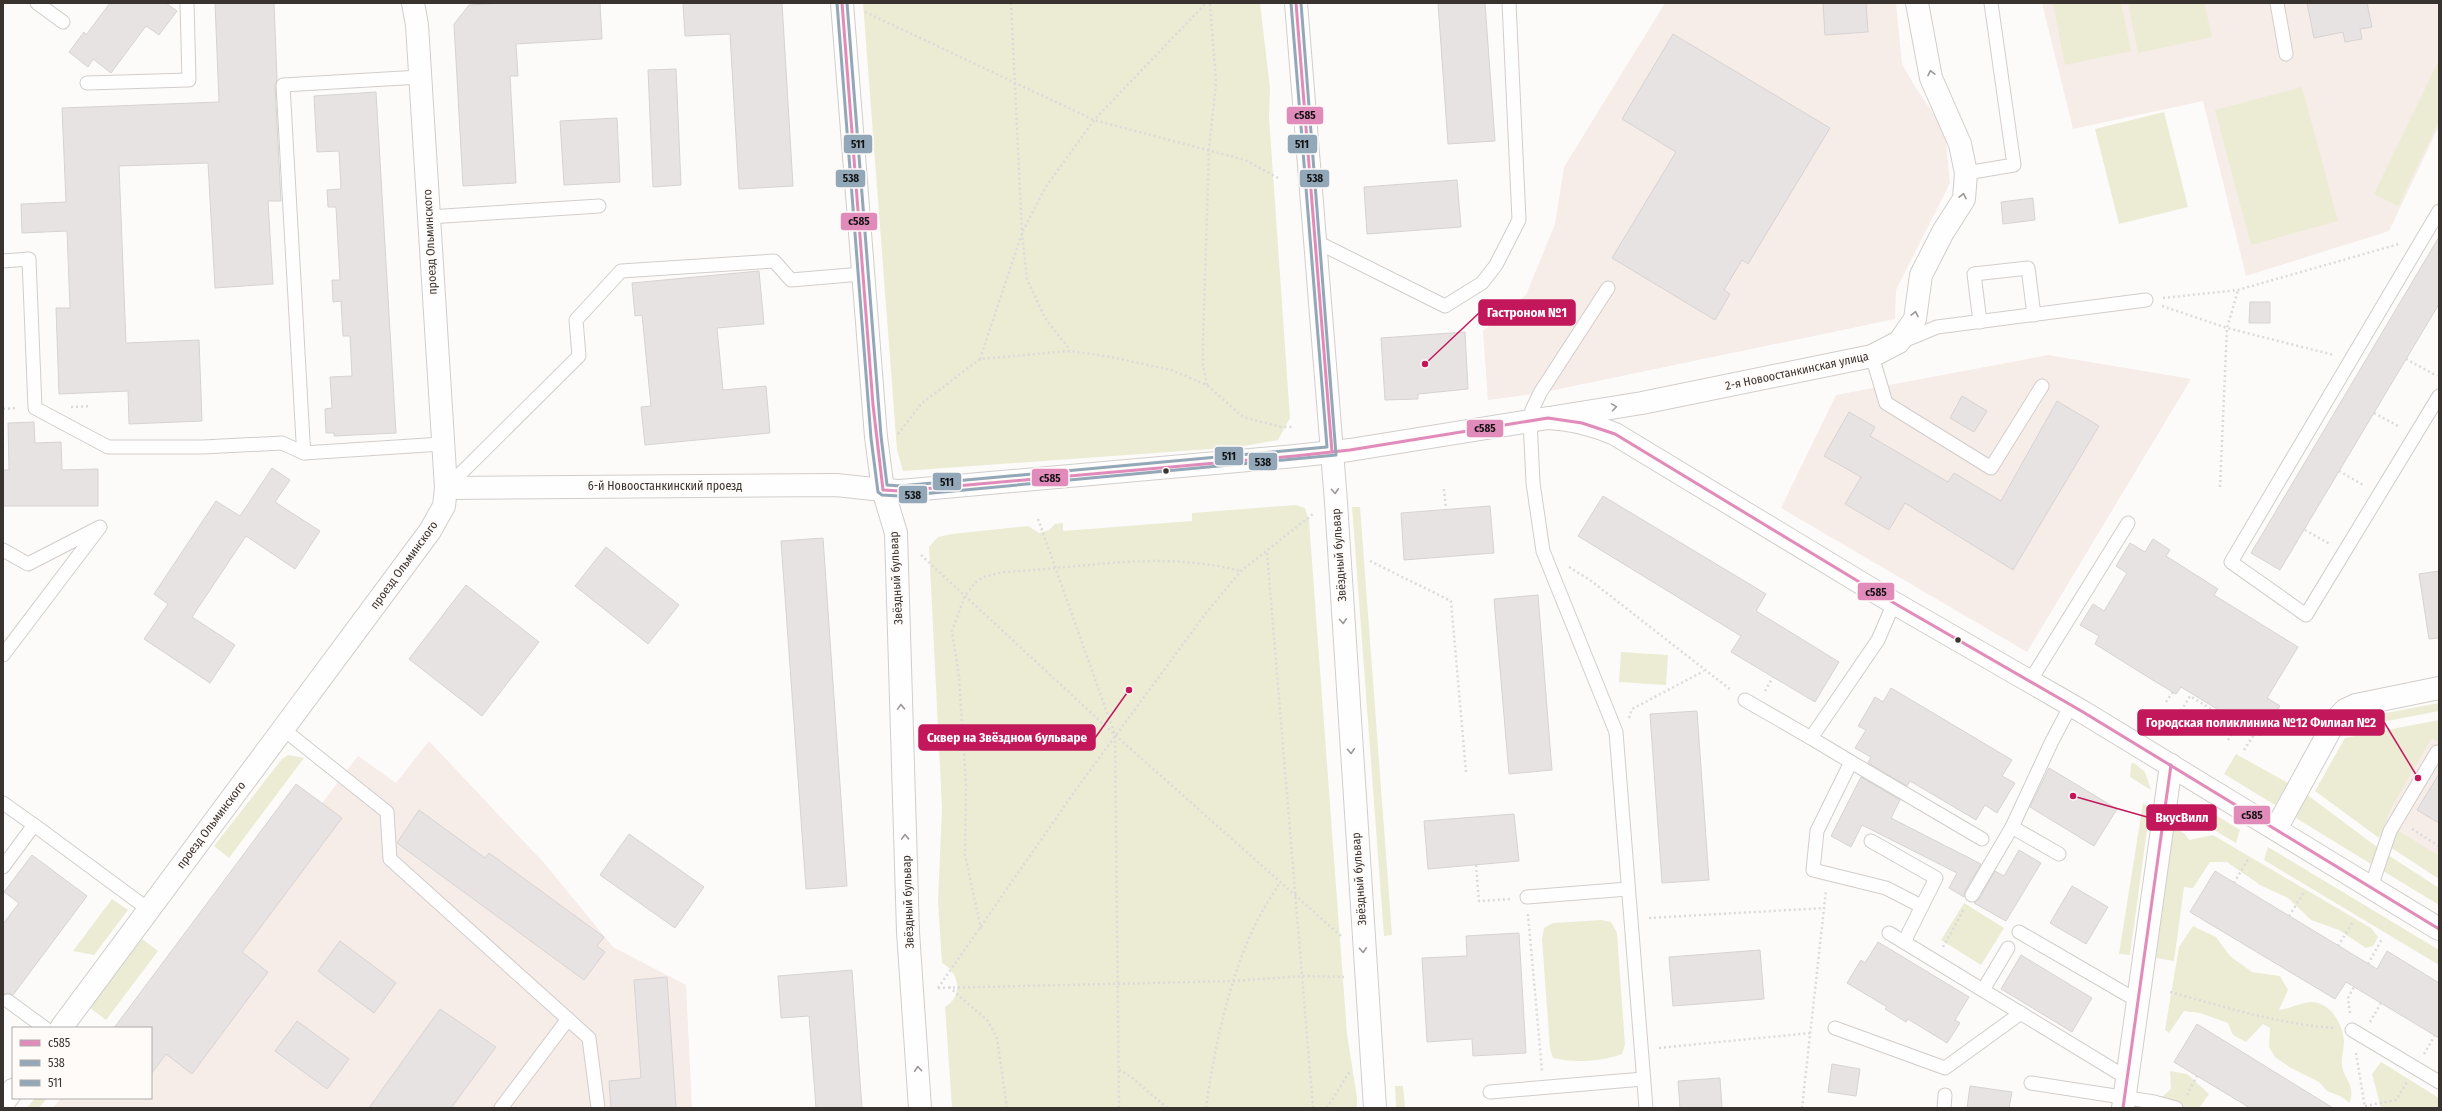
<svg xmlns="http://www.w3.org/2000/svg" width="2442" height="1111" font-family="'Fira Sans Condensed',sans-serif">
<rect width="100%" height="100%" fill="#fdfbfa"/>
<!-- built -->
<g fill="#f6ece8">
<polygon points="1665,3 1896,3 1902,64 1914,85 1945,131 1950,183 1896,290 1895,319 1540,393 1488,400 1483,331 1526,295 1555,224 1564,167"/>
<polygon points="2042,3 2439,3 2439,126 2389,231 2246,276 2203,101 2073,129"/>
<polygon points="2048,355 2191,379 2027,652 1781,508 1836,395"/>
<polygon points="2425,729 2439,737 2439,875 2405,841 2372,819"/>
<polygon points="429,741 545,864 613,947 686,985 692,1108 53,1108 61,1098 151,1098 151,1028 358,756 396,783"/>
</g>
<!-- green -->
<g fill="#ebecd3">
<polygon points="863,3 1260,3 1270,88 1269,117 1290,418 1278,440 1238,447 903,471 897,450"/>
<polygon points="2053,3 2121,3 2131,51 2065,65"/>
<polygon points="2128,3 2204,3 2212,37 2138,53"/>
<polygon points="2439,60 2439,121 2398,206 2374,194"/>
<polygon points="2302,87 2338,221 2251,245 2215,110"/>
<polygon points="2164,112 2188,207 2119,224 2095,129"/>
<path d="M1296,505L1305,508L1309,521L1347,1034L1357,1098V1108H952L945,1007C964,996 959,972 942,963L938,902L942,808L929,547L938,537L952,534L1028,526L1039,533L1049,530L1055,524L1063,523V531L1192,521V513Z"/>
<polygon points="1352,507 1360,507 1392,935 1384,936"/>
<polygon points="1621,652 1668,655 1666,685 1619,682"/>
<polygon points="2439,703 2439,711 2372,724 2370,716"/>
<polygon points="2439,720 2439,742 2432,738 2391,808 2379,838 2315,791 2345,738"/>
<polygon points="2236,754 2288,783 2275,805 2224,774"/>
<polygon points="288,755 304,758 229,858 214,846 282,759"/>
<polygon points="2134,763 2145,772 2151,790 2130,777 2131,764"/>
<polygon points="2306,794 2377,847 2371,864 2296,818"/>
<polygon points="2143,803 2150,808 2130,955 2119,954"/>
<polygon points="2206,809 2240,830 2236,843 2199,821"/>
<polygon points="2174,827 2185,834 2189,840 2213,835 2371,928 2378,937 2373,946 2366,948 2339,930 2311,920 2288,898 2260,885 2227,862 2210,862 2193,888 2184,887 2174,961 2156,958"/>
<polygon points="2397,830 2439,856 2439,879 2390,847"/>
<polygon points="2268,847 2439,950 2439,965 2264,860"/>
<polygon points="2388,855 2439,888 2439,905 2383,871"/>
<polygon points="112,899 128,910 94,955 73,951"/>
<polygon points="1964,903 2004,928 1981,965 1941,940"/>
<path d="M1601,920L1611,922L1617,933L1625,1045L1622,1054C1602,1062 1573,1063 1553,1058L1550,1049L1542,939L1544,928L1553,923Z"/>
<path d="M2193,926L2216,937L2230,956L2252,972L2280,976L2288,990L2279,1010C2289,1009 2302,1002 2312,1002C2331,1003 2342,1023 2344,1041C2344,1049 2341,1058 2342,1066C2345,1082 2355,1082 2350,1103L2340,1096L2327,1091L2319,1082L2289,1067L2275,1057L2269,1047L2270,1028L2263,1024L2246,1042L2233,1035L2228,1023L2200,1013L2184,1011L2169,1033L2165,1030L2179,947Z"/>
<polygon points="142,939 158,951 106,1020 90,1008"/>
<polygon points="2381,1062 2439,1098 2439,1108 2381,1108 2372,1074"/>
<polygon points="2170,1071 2187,1074 2209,1094 2199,1108 2150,1108 2171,1089"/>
<polygon points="1395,1086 1403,1086 1405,1108 1396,1108"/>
<polygon points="35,1098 47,1098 39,1108 27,1108"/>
</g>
<!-- building -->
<g fill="#e8e3e3" stroke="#d7d3d2">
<polygon points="110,3 166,3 177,11 159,35 146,26 111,73 93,59 88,67 69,52 84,32 86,35"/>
<polygon points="215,3 274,3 277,80 275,85 281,201 268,201 273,284 215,288 208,163 119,166 126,343 199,340 202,421 129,424 128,391 59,394 56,308 70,308 67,231 22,233 21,204 66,202 62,108 219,102"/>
<polygon points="504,3 600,3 602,39 516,44 518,76 510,76 516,183 463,186 454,24 469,5"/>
<polygon points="683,3 782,3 793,186 739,189 730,34 685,36"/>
<polygon points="1438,3 1485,3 1495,141 1448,144"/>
<polygon points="1823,3 1866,3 1868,32 1825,35"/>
<polygon points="2307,3 2367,3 2372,27 2360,29 2362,39 2345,42 2343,32 2314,38"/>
<polygon points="1673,34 1830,128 1748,264 1742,260 1724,290 1730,294 1715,320 1612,258 1676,152 1622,119"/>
<polygon points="676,69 681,185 653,187 648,70"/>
<polygon points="376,92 396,433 334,436 334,433 326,433 325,409 332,408 330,377 352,376 350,336 343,336 341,301 333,302 332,280 340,280 336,207 328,207 327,190 341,189 339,151 317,152 314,96"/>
<polygon points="617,118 620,182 564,185 560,121"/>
<polygon points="1457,180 1461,227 1367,234 1364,187"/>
<polygon points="2033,198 2035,220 2003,224 2001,202"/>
<polygon points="2439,237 2439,304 2280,570 2251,553"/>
<polygon points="759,271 764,324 717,328 723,390 766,386 770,433 645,445 641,407 651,406 642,315 635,316 632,283"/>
<polygon points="2250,302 2270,302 2270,323 2249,323"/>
<polygon points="1465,332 1468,389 1418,394 1418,399 1385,400 1381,338"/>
<polygon points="1962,396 1987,411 1974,432 1950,418"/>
<polygon points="2057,401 2099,426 2013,570 1905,503 1889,530 1845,504 1861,477 1824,456 1849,412 1875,427 1870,436 1948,482 1954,473 2001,501"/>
<polygon points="34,422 35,443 61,442 62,470 98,469 98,506 3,506 3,470 9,470 8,423"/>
<polygon points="272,468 290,480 275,502 320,531 295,569 246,536 192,617 235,645 210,683 144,639 168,604 154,594 216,501 240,516"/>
<polygon points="1603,496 1766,594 1756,611 1839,662 1815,702 1731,652 1741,636 1578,536"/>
<polygon points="1490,506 1494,553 1404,560 1401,513"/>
<polygon points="823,538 847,886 806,889 781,541"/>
<polygon points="2153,539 2170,550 2166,556 2218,589 2214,595 2298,647 2267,698 2280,706 2261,736 2181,687 2176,694 2151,679 2095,644 2099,636 2080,625 2093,604 2104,611 2127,573 2116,566 2130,543 2145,552"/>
<polygon points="606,547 679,605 648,644 575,586"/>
<polygon points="2439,571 2439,638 2429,639 2419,574"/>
<polygon points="466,585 539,642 482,716 409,659"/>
<polygon points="1538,595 1552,770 1509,774 1494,599"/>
<polygon points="1891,688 2012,760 2002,776 2015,783 1997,813 1985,805 1976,820 1910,781 1907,786 1868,763 1871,757 1855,748 1866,730 1858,726 1875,697 1883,702"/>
<polygon points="1697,711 1709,880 1662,883 1650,714"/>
<polygon points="2049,768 2117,809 2094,846 2030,807"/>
<polygon points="2439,774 2439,823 2417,810"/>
<polygon points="1861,777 1900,800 1891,818 1981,864 1965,891 1964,897 1949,888 1957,873 1862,825 1851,847 1831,836"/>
<polygon points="296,784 342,818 242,952 268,972 192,1074 166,1054 151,1074 151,1028 114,1028"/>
<polygon points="419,810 485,858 489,853 604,937 597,946 605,952 584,980 397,843"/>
<polygon points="1514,814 1519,861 1428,869 1424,821"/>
<polygon points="629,834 704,887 675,928 600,875"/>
<polygon points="2019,850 2041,863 2006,921 1974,903 1979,899 1995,871 2004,876"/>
<polygon points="32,855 87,896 13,995 8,993 3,995 3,924 19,903 4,892"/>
<polygon points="2215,871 2377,969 2387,951 2439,983 2439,1038 2346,982 2335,999 2190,912"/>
<polygon points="2072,886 2108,907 2086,944 2050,923"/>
<polygon points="1519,933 1526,1053 1473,1056 1472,1039 1427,1042 1422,958 1467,956 1466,936"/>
<polygon points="340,941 396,983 374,1013 318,971"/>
<polygon points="1878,942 1969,997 1955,1020 1960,1023 1947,1043 1908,1019 1906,1022 1885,1009 1887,1007 1847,983 1861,960 1865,963"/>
<polygon points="1760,950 1764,999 1673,1006 1669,957"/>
<polygon points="2021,955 2092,998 2072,1032 2001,989"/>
<polygon points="852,970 862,1108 816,1108 809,1016 781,1018 778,976"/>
<polygon points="667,977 676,1108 611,1108 609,1081 641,1078 634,980"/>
<polygon points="440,1009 496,1047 451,1108 369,1108"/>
<polygon points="297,1021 349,1059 327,1089 275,1051"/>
<polygon points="2197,1024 2333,1108 2250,1108 2197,1076 2174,1062"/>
<polygon points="1832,1064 1860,1069 1856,1096 1828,1092"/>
<polygon points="1720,1078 1722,1108 1680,1108 1678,1081"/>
<polygon points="1970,1086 2012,1092 2009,1108 1967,1108"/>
</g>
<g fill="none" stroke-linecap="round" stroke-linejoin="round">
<defs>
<g id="lane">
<polyline points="37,3 63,22"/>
<polyline points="2277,3 2286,54"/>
<polyline points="420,77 283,85 303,441 304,453 442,444"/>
<polyline points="87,83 189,80 187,3"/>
<polyline points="1966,173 2014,165 1991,3"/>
<polyline points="2439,211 2231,562 2306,615 2439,396"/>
<polyline points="429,217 599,206"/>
<polyline points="1315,241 1445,306 1482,283 1496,265 1519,220 1509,3"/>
<polyline points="3,261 29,259 35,408 108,447 203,447 282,443 304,453"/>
<polyline points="1608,288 1540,393 1532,410 1530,420 1533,483 1543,551 1616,732 1646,1108"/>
<polyline points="1980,322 1974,274 2028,268 2034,315"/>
<polyline points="1901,342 1937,327 2146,300"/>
<polyline points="1872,356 1886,403 1991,468 2042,386"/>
<polyline points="446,488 579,356 576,320 621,271 774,261 791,280 862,274"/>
<polyline points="3,550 28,564 100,527 3,655"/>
<polyline points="1894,603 1878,640 1811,738 1851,762 1817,831 1813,870 1886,888 1921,906"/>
<polyline points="2030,681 2128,523"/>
<polyline points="1745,700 1811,738"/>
<polyline points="283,729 387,812 390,859 589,1038 598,1108"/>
<polyline points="1851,762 1982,839"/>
<polyline points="3,803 34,825"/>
<polyline points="2012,827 2059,854"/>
<polyline points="1871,841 1936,878 1904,942"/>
<polyline points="3,867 34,825 148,909"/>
<polyline points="2371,887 2390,831 2437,752 2439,753"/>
<polyline points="1972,895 2012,827 2052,741 2071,705"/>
<polyline points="1527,897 1628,889"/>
<polyline points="2019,932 2138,1001"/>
<polyline points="1889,933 2127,1078"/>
<polyline points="1983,990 2008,948"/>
<polyline points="8,1001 45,1028"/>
<polyline points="1835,1028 1945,1068 2021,1013"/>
<polyline points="2352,1030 2439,1082"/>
<polyline points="2031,1083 2154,1102 2176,1108"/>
<polyline points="1490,1092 1643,1079"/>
<polyline points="501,1108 568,1019"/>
<polyline points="1944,1108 1945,1095"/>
</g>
<g id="street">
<polyline points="1555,417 1642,403 1872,356 1899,342 1915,319 1921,275 1943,232 1964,199 1966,173 1960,144 1931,78 1917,3"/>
<polyline points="446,488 836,485 883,490"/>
<polyline points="2276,829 2335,721 2345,710 2356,705 2439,688"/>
<polyline points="61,1028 430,531 444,506 446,488 417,25 413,3"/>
<polyline points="3,1103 13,1090"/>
<polyline points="2123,1108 2171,765"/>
</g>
<g id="secondary">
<polyline points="842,3 876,437 883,490 896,533 908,932 920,1108"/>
<polyline points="1296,3 1336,502 1375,1108"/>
<path d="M883,490L900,491L1295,456L1350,450L1548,418C1573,419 1592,424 1615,434L1894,603L2083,712L2439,929"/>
</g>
</defs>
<!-- lane casing -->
<use href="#lane" stroke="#d1cdcb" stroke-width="15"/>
<!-- street casing -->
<use href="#street" stroke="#d1cdcb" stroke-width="24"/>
<!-- secondary casing -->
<use href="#secondary" stroke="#d1cdcb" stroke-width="24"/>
<!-- path -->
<g stroke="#dbdada" stroke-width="2.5" stroke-dasharray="2 3" stroke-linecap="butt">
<polyline points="1011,3 1022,233 1027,279 1045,318 1070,350"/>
<polyline points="865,12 1094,120 1245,160 1280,179"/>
<polyline points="2163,298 2238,290 2399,244"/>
<polyline points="2162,306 2227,328 2334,355"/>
<polyline points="980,359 1022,233 1045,188 1094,120 1206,3"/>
<polyline points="2406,359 2437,376"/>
<polyline points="1207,385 1203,365 1203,341 1209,149 1216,82 1210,3"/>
<polyline points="71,407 91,406"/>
<polyline points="3,409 18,408"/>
<polyline points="2374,413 2400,427"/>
<polyline points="898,434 922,403 980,359 1070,351 1111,357 1171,370 1207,385 1243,417 1281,427 1294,427"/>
<polyline points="2339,471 2365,486"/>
<polyline points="2220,487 2227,328 2238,290"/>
<polyline points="1444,489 1446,509"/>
<polyline points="1038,519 1115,735 1119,1108"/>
<polyline points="2305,530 2330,544"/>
<polyline points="1267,553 1313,1108"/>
<polyline points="921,555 1115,735 1341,936"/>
<polyline points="1370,561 1451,601 1466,772"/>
<polyline points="1569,567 1590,580 1731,690"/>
<polyline points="1765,691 1773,677"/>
<polyline points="2166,702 2173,692"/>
<polyline points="2181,711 2190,696 2237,725"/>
<polyline points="1629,718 1632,709 1704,671"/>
<polyline points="2228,740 2239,723"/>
<polyline points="2244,750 2255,733"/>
<polyline points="2412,829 2439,846"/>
<polyline points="1476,865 1479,901 1511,899"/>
<polyline points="2234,883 2248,859"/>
<polyline points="1528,914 1542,1071"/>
<polyline points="2289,916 2304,892"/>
<polyline points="1649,918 1825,908"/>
<path d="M981,929L965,855L966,784L959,677L952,631L965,596L975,583L983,577L1004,572C1087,568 1157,550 1241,571"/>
<polyline points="2338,946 2353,922"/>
<polyline points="1943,947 1964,909"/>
<polyline points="2368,964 2382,939"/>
<polyline points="949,987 988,1021 997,1038 1007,1108"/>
<polyline points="938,988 1077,788 1206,613 1241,571 1313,514"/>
<polyline points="938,988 1234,981 1303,976 1344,977"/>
<path d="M2170,992C2225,1007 2278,1024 2335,1028"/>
<polyline points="2350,1013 2348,998 2354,987"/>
<polyline points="2370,1022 2381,1003"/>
<polyline points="1659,1048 1810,1033"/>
<polyline points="2356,1053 2365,1108"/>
<polyline points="2424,1054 2435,1035"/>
<polyline points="1119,1070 1130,1076 1167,1108"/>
<polyline points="2187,1095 2197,1076"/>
<polyline points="2365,1106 2396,1100 2407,1082"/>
<path d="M1206,1108C1214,1049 1229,979 1255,925C1262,910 1272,896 1280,882"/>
<polyline points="1327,1108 1350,1071"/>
<polyline points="1802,1108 1826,890"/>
</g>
<!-- lane -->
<use href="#lane" stroke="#fffefe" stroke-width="13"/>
<!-- street -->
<use href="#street" stroke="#fffefe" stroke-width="22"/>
<!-- secondary -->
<use href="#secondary" stroke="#fffefe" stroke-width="22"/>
<defs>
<g id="bus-1">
<polyline points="842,3 873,405 883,490 900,491 1295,456 1350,450 1548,418 1582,423 1615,434 1894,603 2083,712 2439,929"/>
<polyline points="1296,3 1332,452"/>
<polyline points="2123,1108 2171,765"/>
</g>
<polyline id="bus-2" points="837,3 871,438 878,492 882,495 900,496 1336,455 1301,3"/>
<polyline id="bus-3" points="847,3 881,436 887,485 900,486 1327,447 1291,3"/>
</defs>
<!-- bus-1 casing -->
<use href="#bus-1" stroke="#fefbf9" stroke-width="6"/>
<!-- bus-2 casing -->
<use href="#bus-2" stroke="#fefbf9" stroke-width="6"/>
<!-- bus-3 casing -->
<use href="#bus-3" stroke="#fefbf9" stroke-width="6"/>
<!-- bus-1 -->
<use href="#bus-1" stroke="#e18bba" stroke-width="3"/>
<!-- bus-2 -->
<use href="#bus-2" stroke="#92a7b7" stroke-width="3"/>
<!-- bus-3 -->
<use href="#bus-3" stroke="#92a7b7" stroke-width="3"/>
</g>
<!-- one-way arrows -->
<defs><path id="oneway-chevron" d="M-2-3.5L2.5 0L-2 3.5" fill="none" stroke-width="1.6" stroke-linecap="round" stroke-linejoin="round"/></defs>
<g stroke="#9c9897">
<use href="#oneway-chevron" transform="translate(1931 73) rotate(-102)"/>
<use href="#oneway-chevron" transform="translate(1963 196) rotate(-78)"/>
<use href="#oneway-chevron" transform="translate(1915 314) rotate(-78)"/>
<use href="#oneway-chevron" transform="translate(1614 407) rotate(-9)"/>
<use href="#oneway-chevron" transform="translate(1335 491) rotate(86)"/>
<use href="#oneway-chevron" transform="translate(1343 621) rotate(86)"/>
<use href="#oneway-chevron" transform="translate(901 707) rotate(-92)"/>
<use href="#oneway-chevron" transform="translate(1351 751) rotate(86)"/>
<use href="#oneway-chevron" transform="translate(905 837) rotate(-92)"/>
<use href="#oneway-chevron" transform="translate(1363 950) rotate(86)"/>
<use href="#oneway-chevron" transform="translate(918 1069) rotate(-94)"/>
</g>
<!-- markers -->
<g fill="#393330" stroke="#fefbf9" stroke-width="1.5">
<circle cx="1166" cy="471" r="3.5"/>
<circle cx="1958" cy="640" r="3.5"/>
</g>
<g text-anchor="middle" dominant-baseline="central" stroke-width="4" stroke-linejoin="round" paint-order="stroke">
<!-- street labels -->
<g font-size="12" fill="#393330" stroke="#fefbf9">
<text transform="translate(430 242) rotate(-93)">проезд Ольминского</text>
<text transform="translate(1797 371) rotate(-12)">2-я Новоостанкинская улица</text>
<text x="665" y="486">6-й Новоостанкинский проезд</text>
<text transform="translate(1339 555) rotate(-94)">Звёздный бульвар</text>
<text transform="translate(404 565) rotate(-54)">проезд Ольминского</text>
<text transform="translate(896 578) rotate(-93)">Звёздный бульвар</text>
<text transform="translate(211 825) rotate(-53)">проезд Ольминского</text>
<text transform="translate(1359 879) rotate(-94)">Звёздный бульвар</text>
<text transform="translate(908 902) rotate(-92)">Звёздный бульвар</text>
</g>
</g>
<!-- callouts -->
<path fill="none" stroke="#c2185b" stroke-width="1.5" d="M1425 364L1479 313M2418 778L2384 722M1129 690L1095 738M2073 796L2147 817"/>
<g fill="#c2185b" stroke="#fefbf9" stroke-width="1.5">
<circle cx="1425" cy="364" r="4"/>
<circle cx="2418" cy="778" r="4"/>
<circle cx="1129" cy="690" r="4"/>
<circle cx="2073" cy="796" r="4"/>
</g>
<g fill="#c2185b" stroke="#c2185b" stroke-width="1.5">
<rect x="1479" y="300" width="96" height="25" rx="4"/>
<rect x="2138" y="710" width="246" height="25" rx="4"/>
<rect x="919" y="725" width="176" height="25" rx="4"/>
<rect x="2147" y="805" width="69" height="25" rx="4"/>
</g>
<g font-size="13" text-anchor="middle" font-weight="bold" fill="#fff">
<text x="1527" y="317">Гастроном №1</text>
<text x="2261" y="727">Городская поликлиника №12 Филиал №2</text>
<text x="1007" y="742">Сквер на Звёздном бульваре</text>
<text x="2182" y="822">ВкусВилл</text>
</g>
<g stroke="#fefbf9" stroke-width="1.5">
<rect x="1286" y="106" width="38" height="19" rx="4" fill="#e18bba"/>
<rect x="1287" y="134" width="31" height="20" rx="4" fill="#92a7b7"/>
<rect x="843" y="134" width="30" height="20" rx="4" fill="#92a7b7"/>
<rect x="835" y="169" width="31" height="19" rx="4" fill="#92a7b7"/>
<rect x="1299" y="169" width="31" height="19" rx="4" fill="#92a7b7"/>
<rect x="840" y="212" width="38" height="19" rx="4" fill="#e18bba"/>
<rect x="1466" y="419" width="38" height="19" rx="4" fill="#e18bba"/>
<rect x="1214" y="446" width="30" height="20" rx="4" fill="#92a7b7"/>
<rect x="1248" y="452" width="30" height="19" rx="4" fill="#92a7b7"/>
<rect x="1031" y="468" width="38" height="19" rx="4" fill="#e18bba"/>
<rect x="932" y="472" width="30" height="19" rx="4" fill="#92a7b7"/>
<rect x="898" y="485" width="30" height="19" rx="4" fill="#92a7b7"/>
<rect x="1857" y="582" width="38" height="19" rx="4" fill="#e18bba"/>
<rect x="2233" y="805" width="38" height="20" rx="4" fill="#e18bba"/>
</g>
<g font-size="11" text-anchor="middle" font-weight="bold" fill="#111">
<text x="1305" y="119">с585</text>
<text x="1302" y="148">511</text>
<text x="858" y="148">511</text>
<text x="851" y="182">538</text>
<text x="1315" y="182">538</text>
<text x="859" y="225">с585</text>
<text x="1485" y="432">с585</text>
<text x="1229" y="460">511</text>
<text x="1263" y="466">538</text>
<text x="1050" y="482">с585</text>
<text x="947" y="486">511</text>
<text x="913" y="499">538</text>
<text x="1876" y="596">с585</text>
<text x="2252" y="819">с585</text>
</g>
<!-- border -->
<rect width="2442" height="1111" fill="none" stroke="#393330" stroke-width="8"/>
<!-- legend -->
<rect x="12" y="1027" width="140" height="72" fill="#fefbf9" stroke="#afaba9"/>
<rect x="20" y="1040" width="20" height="6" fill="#e18bba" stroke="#afaba9"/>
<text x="48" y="1047" font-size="12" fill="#393330">с585</text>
<rect x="20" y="1060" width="20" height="6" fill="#92a7b7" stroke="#afaba9"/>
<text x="48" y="1067" font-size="12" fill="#393330">538</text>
<rect x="20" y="1080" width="20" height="6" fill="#92a7b7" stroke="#afaba9"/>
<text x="48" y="1087" font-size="12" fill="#393330">511</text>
</svg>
